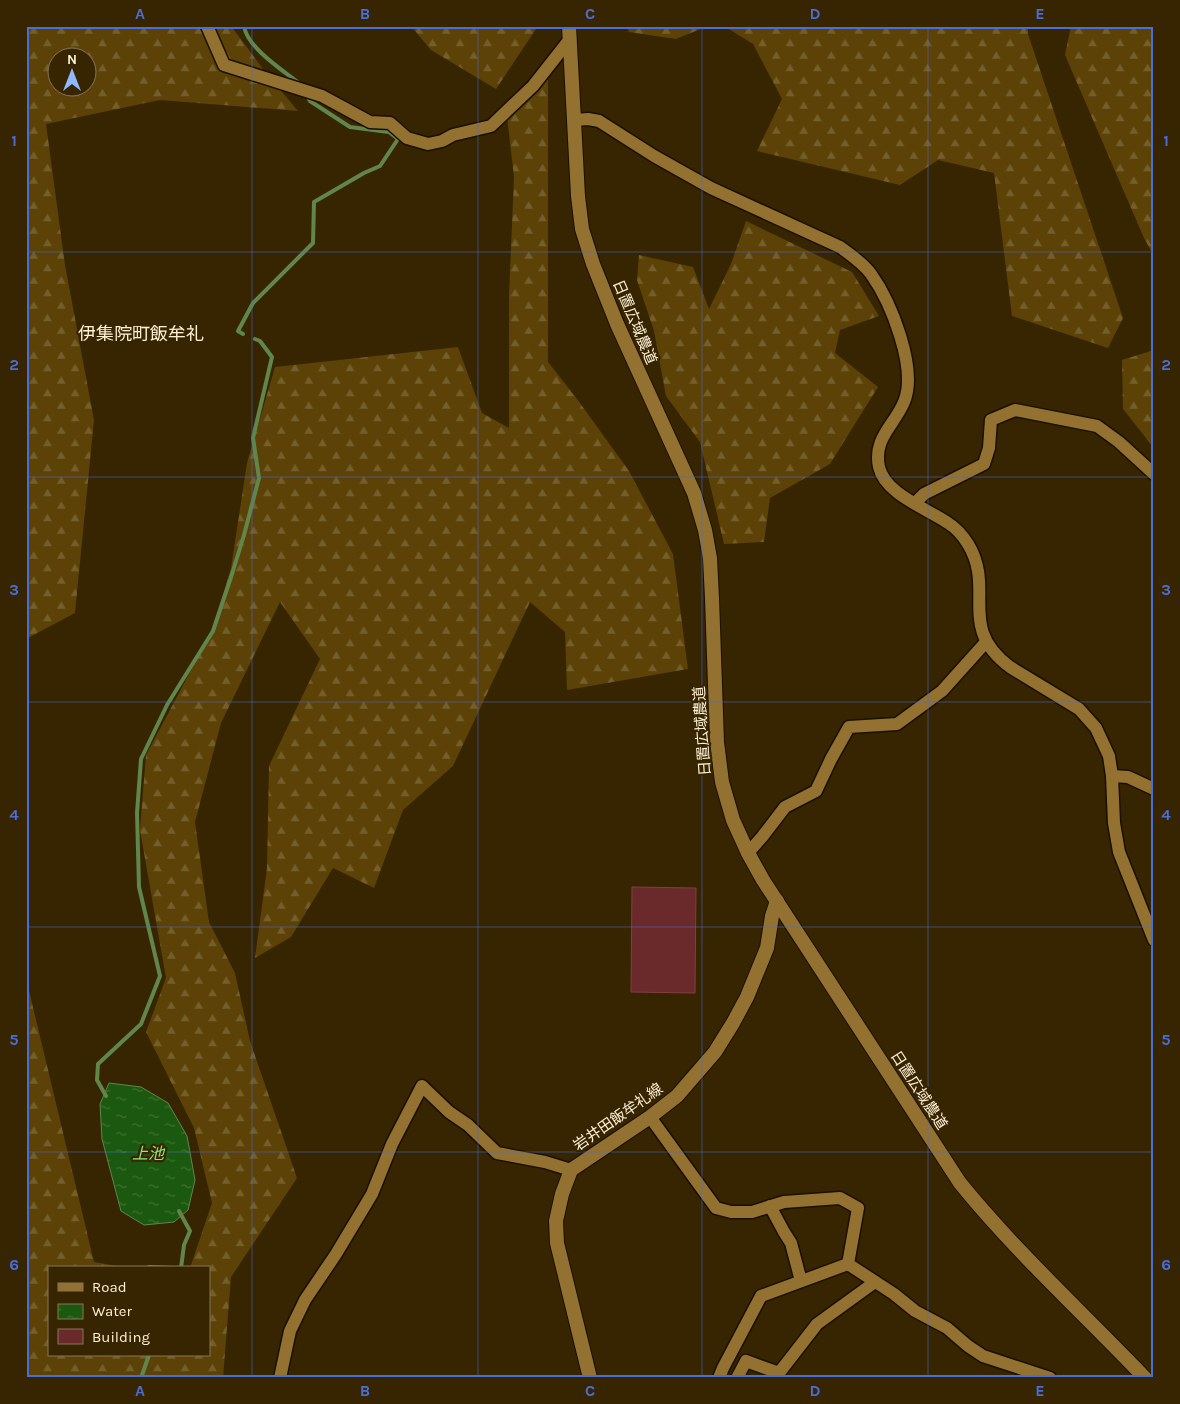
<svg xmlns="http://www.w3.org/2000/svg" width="1180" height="1404" font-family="Karla,'Noto Sans JP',sans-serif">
<defs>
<pattern id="forest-firs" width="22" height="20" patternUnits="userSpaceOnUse" patternTransform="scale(1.25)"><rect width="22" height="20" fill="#5c4207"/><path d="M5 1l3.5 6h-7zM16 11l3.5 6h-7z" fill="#745e2a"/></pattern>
<pattern id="water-ripples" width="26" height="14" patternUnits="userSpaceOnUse" patternTransform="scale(1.25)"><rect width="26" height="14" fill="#1c5910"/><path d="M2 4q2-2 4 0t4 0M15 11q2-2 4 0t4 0" fill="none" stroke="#3e7132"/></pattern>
</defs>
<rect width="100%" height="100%" fill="#372502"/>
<!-- forest -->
<g fill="url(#forest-firs)" fill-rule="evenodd">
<path d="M26,26H231L263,69L298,111L160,100L46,124L65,265L94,420L75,613L26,639ZM58,58H88V88H58Z"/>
<polygon points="411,26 538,26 496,89 431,50"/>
<polygon points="627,26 708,26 676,39 629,32"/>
<polygon points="724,26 1028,26 1028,34 1123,318 1108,348 1012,316 994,173 938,160 900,185 757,151 782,99 753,44"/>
<polygon points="1071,26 1154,26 1154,256 1144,238 1065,55"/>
<polygon points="548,78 548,362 577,399 629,471 673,554 688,669 567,690 565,632 530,602 453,766 403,810 374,888 333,868 291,937 255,958 267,868 269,766 320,659 280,602 221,723 195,822 209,922 235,973 250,1041 297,1178 231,1277 223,1378 26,1378 26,978 94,1262 129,1268 49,1268 49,1355 209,1355 209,1268 190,1268 212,1203 194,1128 146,1032 166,978 140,830 146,755 213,629 231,568 247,463 275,367 458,347 482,413 509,428 509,296 514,177 507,116"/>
<polygon points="746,221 852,272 879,316 840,330 835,353 878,387 830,464 770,498 764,542 724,544 700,442 666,396 654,331 637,280 639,255 693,267 709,309 731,264"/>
<polygon points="1154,350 1154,448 1123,409 1122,360"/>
</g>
<!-- water -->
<polygon fill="url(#water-ripples)" stroke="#60864b" points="109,1083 141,1087 168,1103 187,1136 195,1180 188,1210 174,1222 144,1225 121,1211 102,1139 100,1104"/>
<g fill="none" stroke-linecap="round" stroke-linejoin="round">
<!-- stream -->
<g stroke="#60864b" stroke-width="4">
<path d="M244,26C247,48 284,71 300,84"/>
<polyline points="243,334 238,331 253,303 313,243 314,202 364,173 380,166 398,139 389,132 350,127 310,101 306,94"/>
<polyline points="106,1096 97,1080 98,1064 141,1024 160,976 139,887 137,813 141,759 167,705 213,631 232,574 244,535 259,478 253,438 272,357 260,341 255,339"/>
<polyline points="179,1211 190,1231 184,1245 181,1268"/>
<polyline points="147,1268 149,1267 172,1268"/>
<polyline points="141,1378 149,1355"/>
</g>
</g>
<!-- building -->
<polygon fill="#6a2a2c" stroke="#823f3f" points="632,887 696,888 695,993 631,992"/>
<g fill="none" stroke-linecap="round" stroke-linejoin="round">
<defs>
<g id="minor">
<polyline points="207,26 224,65 322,96 370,122 390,123 407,138 428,144 442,141 453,135 491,126 533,86 570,39"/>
<path d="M575,120L588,119L599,121L654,156L711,188L840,247C851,255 863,263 871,274C891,302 918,369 904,402C894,426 873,438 879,467C885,494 926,508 948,523C956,528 963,536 968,544C996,590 956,627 1010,667L1079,709L1096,728L1109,756L1112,776L1114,823L1119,852L1154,940"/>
<polyline points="915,503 924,494 984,464 989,448 991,420 1015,410 1097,426 1119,442 1154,474"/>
<polyline points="1112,776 1128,777 1154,789"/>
<polyline points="748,853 762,837 785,807 816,791 831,759 849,727 897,724 942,691 986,642"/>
<polyline points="650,1117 716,1208 731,1212 752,1212 784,1202 840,1198 858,1208 848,1264 894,1294 915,1311 947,1328 968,1346 983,1356 1050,1378"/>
<polyline points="770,1206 784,1232 791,1243 801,1281"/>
<polyline points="280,1378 290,1331 305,1300 336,1254 372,1194 392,1144 422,1086 449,1112 468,1125 497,1153 545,1162 571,1170"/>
<polyline points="719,1378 723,1368 761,1296 848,1264"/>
<polyline points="737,1378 746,1361 779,1373 817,1324 875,1282"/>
</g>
<g id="tertiary">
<path d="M569,26L578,196L582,229L593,264L617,324L694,493L705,530L710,558L712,598L717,742L722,782L733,820L748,853L763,880L960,1183C1017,1253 1083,1313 1145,1378"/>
<polyline points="590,1378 557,1243 556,1221 562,1194 571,1170 650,1117 677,1096 715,1052 733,1023 747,997 767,948 772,916 777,901"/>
</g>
</defs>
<!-- minor casing -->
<use href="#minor" stroke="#1a0f00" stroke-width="15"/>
<!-- tertiary casing -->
<use href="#tertiary" stroke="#1a0f00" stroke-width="16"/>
<!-- minor -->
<use href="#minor" stroke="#937131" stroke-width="12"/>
<!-- tertiary -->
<use href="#tertiary" stroke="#937131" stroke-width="14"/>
</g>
<!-- grid -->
<path fill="none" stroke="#4a6ed7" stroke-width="1" stroke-opacity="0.55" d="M252,26V1378M478,26V1378M702,26V1378M928,26V1378M26,252H1154M26,477H1154M26,702H1154M26,927H1154M26,1152H1154"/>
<g text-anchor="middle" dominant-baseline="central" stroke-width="4.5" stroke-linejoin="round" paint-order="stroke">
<!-- street labels -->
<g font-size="15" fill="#feefd5" stroke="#372502">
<text transform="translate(635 322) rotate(67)">日置広域農道</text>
<text transform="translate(702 731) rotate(-94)">日置広域農道</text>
<text transform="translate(919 1090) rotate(57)">日置広域農道</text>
<text transform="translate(618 1117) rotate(-35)">岩井田飯牟礼線</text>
</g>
<!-- water labels -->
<g font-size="16" font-style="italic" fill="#88eb77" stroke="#372502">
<text x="148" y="1153">上池</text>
</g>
<!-- quarter labels -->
<g font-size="18" fill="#feefd5" stroke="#372502">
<text x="141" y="334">伊集院町飯牟礼</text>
</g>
</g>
<!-- border -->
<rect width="1180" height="1404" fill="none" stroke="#372502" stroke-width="55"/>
<!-- legend -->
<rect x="48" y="1266" width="162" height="90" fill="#372502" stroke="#877656"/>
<rect x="58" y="1283" width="25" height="8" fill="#937131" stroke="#877656"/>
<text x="92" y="1292" font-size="15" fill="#feefd5">Road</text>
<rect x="58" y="1304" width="25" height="15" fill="url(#water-ripples)" stroke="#877656"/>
<text x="92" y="1316" font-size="15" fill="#feefd5">Water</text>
<rect x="58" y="1329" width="25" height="15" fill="#6a2a2c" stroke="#877656"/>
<text x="92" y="1342" font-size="15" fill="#feefd5">Building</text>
<!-- north arrow -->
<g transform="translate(72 72)"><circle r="24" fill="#372502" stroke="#877656"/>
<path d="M0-4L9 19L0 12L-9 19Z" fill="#90b8fd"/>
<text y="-8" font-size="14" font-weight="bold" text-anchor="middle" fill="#feefd5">N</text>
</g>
<rect x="28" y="28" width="1124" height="1348" fill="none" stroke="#4a6ed7" stroke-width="2"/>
<g font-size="16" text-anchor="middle" font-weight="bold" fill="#4a6ed7">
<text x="140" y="19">A</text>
<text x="365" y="19">B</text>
<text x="590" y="19">C</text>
<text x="815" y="19">D</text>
<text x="1040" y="19">E</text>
<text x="14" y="146">1</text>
<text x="1166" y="146">1</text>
<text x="14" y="370">2</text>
<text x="1166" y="370">2</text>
<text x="14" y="595">3</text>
<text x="1166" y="595">3</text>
<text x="14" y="820">4</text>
<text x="1166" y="820">4</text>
<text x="14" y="1045">5</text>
<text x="1166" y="1045">5</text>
<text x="14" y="1270">6</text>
<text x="1166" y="1270">6</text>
<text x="140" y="1396">A</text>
<text x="365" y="1396">B</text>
<text x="590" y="1396">C</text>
<text x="815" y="1396">D</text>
<text x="1040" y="1396">E</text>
</g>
</svg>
